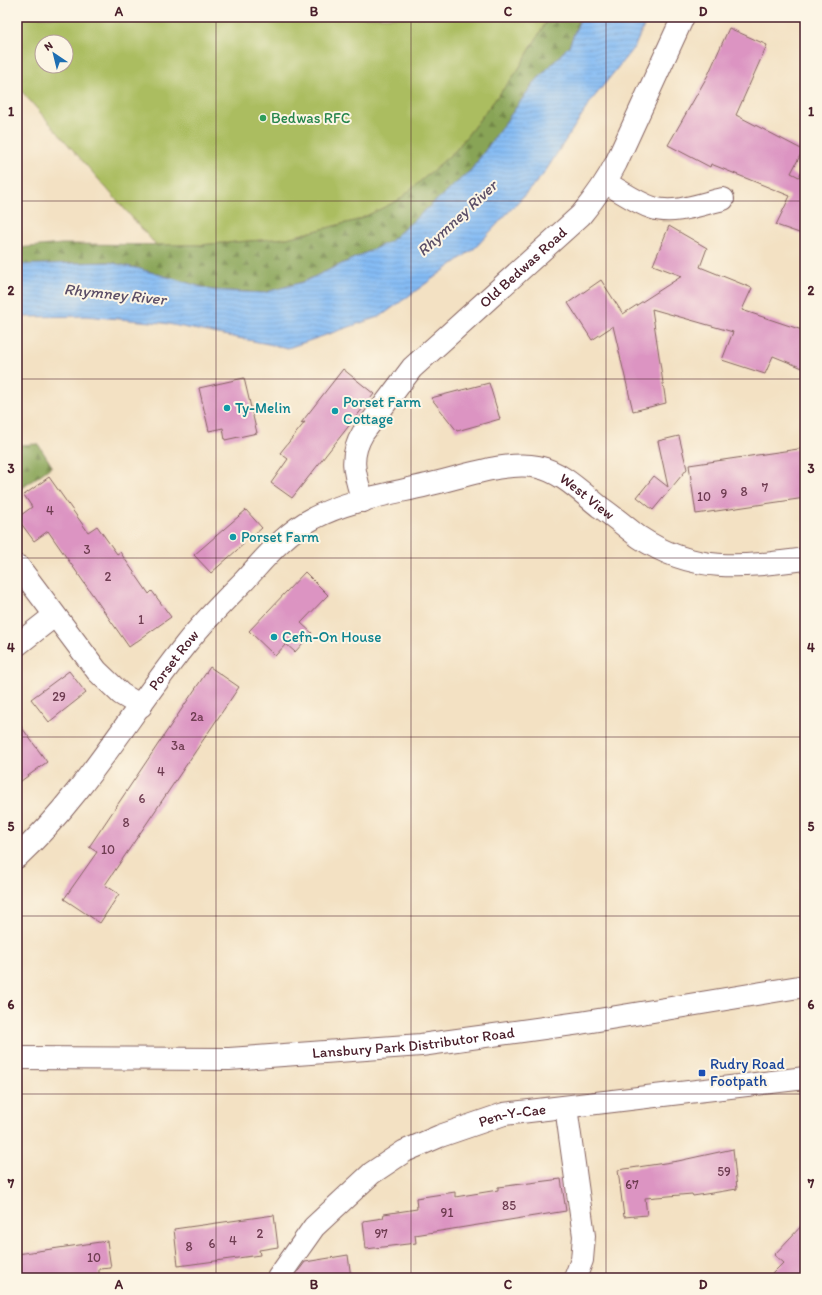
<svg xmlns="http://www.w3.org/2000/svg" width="822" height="1295" font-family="Itim,sans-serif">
<defs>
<pattern id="forest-firs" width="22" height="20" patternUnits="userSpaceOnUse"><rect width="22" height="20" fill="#88a456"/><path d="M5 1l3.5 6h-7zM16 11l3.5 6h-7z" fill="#718547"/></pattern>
<pattern id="water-rules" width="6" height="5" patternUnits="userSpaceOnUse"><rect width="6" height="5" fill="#84bbf4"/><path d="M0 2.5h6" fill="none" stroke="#74a0d1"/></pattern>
</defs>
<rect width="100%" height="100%" fill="#fcf5e5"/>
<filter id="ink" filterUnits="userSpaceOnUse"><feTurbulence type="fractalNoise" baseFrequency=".025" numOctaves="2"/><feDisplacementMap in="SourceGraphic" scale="8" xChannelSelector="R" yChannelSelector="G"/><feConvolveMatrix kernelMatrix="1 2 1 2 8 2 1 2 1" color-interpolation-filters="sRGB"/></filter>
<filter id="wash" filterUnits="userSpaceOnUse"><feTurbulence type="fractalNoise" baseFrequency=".012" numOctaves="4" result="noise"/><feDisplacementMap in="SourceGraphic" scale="16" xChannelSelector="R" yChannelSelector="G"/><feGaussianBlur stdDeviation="0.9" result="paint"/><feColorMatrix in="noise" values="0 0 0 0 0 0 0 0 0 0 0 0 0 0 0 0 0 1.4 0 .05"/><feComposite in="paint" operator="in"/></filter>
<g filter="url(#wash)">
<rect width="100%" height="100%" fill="#f3e1c3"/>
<!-- grass -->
<path fill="#abbd60" stroke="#7a6e46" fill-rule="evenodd" d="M17,17H549L518,70L456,150L399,200L358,220L287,238L199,245H156L17,86ZM42,42H66V66H42Z"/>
<!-- forest -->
<g fill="url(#forest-firs)" stroke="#696240">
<polygon points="549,17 581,17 569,46 533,84 471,170 389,242 303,282 263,293 212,290 140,269 108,262 17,265 17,248 62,244 199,245 287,238 358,220 399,200 456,150 518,70"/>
<polygon points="38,444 52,466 17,492 17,445"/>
</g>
<!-- water -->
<polygon fill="url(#water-rules)" stroke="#676d90" points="581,17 648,17 635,46 591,101 543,175 475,248 381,316 288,348 163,323 86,316 17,317 17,265 108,262 140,269 212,290 263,293 303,282 389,242 471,170 533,84 569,46"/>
<g id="blocks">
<!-- building -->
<g fill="#dc94c2">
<polygon points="729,28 767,45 736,115 803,150 791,173 799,177 805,163 805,235 776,225 790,196 711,164 710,167 668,145 708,75"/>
<polygon points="669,226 707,248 700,267 752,288 742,310 805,331 805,369 773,356 765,374 722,360 733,332 652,309 666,403 633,411 613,326 592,340 568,303 601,280 623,314 682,276 653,265"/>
<polygon points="343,369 374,394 292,498 271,483 288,459 280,453 305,422 301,423"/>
<polygon points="244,378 257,433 225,440 223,428 209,431 199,388"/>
<polygon points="489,383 500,419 457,431 431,398"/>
<polygon points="679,436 687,469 653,510 637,497 654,476 668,487 658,441"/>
<polygon points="805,448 805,498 696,514 689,465"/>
<polygon points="49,477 88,532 97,526 117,554 120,552 149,594 152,591 171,617 129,647 48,531 34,541 17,518 32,507 24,495"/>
<polygon points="246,510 262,528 211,573 194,555"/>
<polygon points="305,572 328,595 301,623 312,633 295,652 286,644 275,656 249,631"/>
<polygon points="210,667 239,687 105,885 119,894 100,923 64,899 97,852 89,847"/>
<polygon points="69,671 86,693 49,722 31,699"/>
<polygon points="17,721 47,762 17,784"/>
<polygon points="733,1149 737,1189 693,1196 692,1194 645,1198 647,1215 624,1217 618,1170 678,1161"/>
<polygon points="561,1179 566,1211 415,1235 416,1243 366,1249 363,1221 383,1218 384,1214 417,1209 416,1198 455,1192 455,1197 498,1190 498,1187"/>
<polygon points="274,1215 278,1247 259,1250 260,1255 178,1266 174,1229"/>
<polygon points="805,1222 805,1278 768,1278 783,1263 774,1255"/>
<polygon points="107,1241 111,1268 99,1269 99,1278 17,1278 17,1254"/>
<polygon points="348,1255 351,1278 293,1278 305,1262"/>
</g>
</g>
</g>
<g filter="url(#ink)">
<use href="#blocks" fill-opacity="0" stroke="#856360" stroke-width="1"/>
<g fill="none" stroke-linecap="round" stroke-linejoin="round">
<defs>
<g id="minor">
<path d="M606,183C621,191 637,203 653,208C674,215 701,204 723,199"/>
<path id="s1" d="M363,501C355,475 348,458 363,433L412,368L581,215C595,198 606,183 616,163L683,17"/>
<polyline points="19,567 97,671 121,694 141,706"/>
<polyline points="17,645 54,616"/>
<path id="s2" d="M17,857C84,795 129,715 185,645C203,622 224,601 245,580C266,557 286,532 314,518C348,500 390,494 427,485C460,478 506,460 538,467C562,472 582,493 600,507C613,516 626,527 639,537C694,574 743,567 805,559"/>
<polyline points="566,1107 584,1236 582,1260 575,1278"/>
<path id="s3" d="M278,1278L314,1227L372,1173L405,1151L440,1136L504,1114L805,1078"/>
</g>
<g id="tertiary">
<path id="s4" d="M17,1058L229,1059L421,1045L580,1023L805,986"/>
</g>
</defs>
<!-- minor casing -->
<use href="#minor" stroke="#856360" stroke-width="24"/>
<!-- tertiary casing -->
<use href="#tertiary" stroke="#856360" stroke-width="24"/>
<!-- minor -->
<use href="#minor" stroke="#fff" stroke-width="22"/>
<!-- tertiary -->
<use href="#tertiary" stroke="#fff" stroke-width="22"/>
</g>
</g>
<!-- grid -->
<path fill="none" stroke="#4a1f2b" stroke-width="1" stroke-opacity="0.55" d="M216,17V1278M411,17V1278M606,17V1278M17,201H805M17,379H805M17,558H805M17,737H805M17,916H805M17,1094H805"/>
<!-- markers -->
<circle fill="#2e9e5b" stroke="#fcf5e5" stroke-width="1.5" cx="263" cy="118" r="4"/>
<g fill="#0f9aa8" stroke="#fcf5e5" stroke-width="1.5">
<circle cx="227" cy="408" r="4"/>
<circle cx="335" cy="411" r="4"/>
<circle cx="233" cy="537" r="4"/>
<circle cx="274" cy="637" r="4"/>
</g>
<rect fill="#1a4fb4" stroke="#fcf5e5" stroke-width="1.5" x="698" y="1069" width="8" height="8" rx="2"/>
<g text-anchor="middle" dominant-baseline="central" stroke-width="4" stroke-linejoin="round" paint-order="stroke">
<!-- number labels -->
<g font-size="13" fill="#6e3c51">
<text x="765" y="487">7</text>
<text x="744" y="491">8</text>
<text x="724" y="493">9</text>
<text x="704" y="496">10</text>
<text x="50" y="510">4</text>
<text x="87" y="549">3</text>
<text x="108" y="576">2</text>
<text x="141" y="619">1</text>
<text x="59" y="696">29</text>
<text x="197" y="716">2a</text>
<text x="178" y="745">3a</text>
<text x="161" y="771">4</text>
<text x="142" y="798">6</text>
<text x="126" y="822">8</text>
<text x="108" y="849">10</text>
<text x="724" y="1171">59</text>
<text x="632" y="1184">67</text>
<text x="509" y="1205">85</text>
<text x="447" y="1212">91</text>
<text x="260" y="1233">2</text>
<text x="381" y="1233">97</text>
<text x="233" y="1240">4</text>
<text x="212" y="1243">6</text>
<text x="189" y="1246">8</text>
<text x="94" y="1257">10</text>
</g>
<!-- leisure labels -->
<g font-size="15" fill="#27864d" stroke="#fcf5e5" text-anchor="start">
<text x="271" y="118">Bedwas RFC</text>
</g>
<!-- street labels -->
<g font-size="15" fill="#4a1f2b" stroke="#fcf5e5">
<text stroke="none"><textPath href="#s1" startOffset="302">Old Bedwas Road</textPath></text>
<text stroke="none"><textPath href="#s2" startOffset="742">West View</textPath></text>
<text stroke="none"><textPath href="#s2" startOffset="252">Porset Row</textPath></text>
<text stroke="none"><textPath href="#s4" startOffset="397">Lansbury Park Distributor Road</textPath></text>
<text stroke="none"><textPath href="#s3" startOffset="295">Pen-Y-Cae</textPath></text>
</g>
<!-- culture labels -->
<g font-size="15" fill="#0d838f" stroke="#fcf5e5" text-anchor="start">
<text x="343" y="402">Porset Farm<tspan x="343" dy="17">Cottage</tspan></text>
<text x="235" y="408">Ty-Melin</text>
<text x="241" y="537">Porset Farm</text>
<text x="282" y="637">Cefn-On House</text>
</g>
<!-- transit labels -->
<g font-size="15" fill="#164399" stroke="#fcf5e5" text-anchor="start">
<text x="710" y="1064">Rudry Road<tspan x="710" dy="17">Footpath</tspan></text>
</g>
<!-- water labels -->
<g font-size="16" font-style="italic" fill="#5b4e67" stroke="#fcf5e5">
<text transform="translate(457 218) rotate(-43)">Rhymney River</text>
<text transform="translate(115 294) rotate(6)">Rhymney River</text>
</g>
</g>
<!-- margin -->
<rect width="822" height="1295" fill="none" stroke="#fcf5e5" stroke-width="44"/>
<!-- north arrow -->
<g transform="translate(54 54) rotate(325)"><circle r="19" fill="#fcf5e5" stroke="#b59f9b"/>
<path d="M0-3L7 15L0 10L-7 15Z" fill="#1f6fb2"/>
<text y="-6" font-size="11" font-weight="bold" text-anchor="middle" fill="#4a1f2b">N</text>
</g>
<rect x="22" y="22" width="778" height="1251" fill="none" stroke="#4a1f2b" stroke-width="1.5"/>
<g font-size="13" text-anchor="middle" font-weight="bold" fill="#4a1f2b">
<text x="119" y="16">A</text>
<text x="314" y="16">B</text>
<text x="508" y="16">C</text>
<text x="703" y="16">D</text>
<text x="11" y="116">1</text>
<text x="811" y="116">1</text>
<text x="11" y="295">2</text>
<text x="811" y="295">2</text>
<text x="11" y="473">3</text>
<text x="811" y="473">3</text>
<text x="11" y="652">4</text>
<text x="811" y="652">4</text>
<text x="11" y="831">5</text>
<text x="811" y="831">5</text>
<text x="11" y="1009">6</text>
<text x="811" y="1009">6</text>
<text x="11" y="1188">7</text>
<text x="811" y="1188">7</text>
<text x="119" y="1289">A</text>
<text x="314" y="1289">B</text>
<text x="508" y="1289">C</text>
<text x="703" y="1289">D</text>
</g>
</svg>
